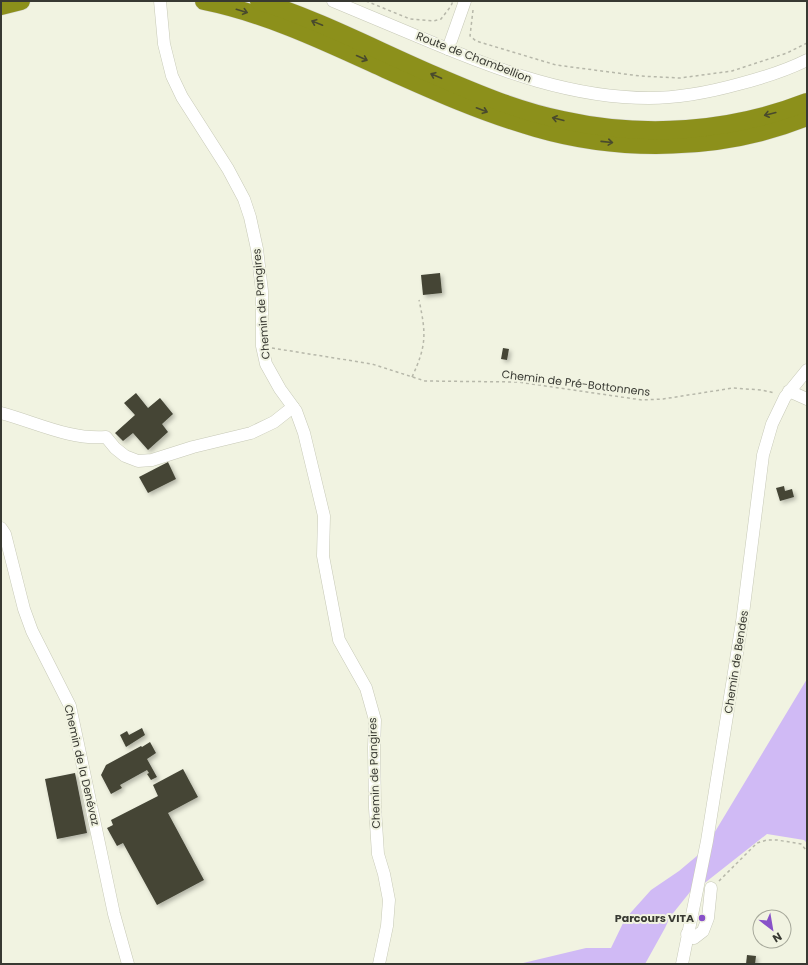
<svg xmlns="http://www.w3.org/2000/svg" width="808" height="965" font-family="Poppins,sans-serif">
<defs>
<filter id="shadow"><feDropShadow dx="2.5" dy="2.5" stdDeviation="2" flood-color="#0004"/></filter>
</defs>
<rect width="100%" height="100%" fill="#f1f3e1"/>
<!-- green -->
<polygon fill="#d0baf5" points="807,679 807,843 804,840 767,834 697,889 690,892 670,917 665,928 645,964 519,964 586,948 611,948 625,919 651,890 679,871 704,850"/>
<!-- building -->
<g fill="#444536" filter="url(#shadow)">
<polygon points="440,273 442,293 423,295 421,275"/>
<polygon points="503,348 509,349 507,360 501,359"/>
<polygon points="136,393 148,408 160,398 173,414 162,424 168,432 148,450 133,433 123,441 115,433 135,415 124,403"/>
<polygon points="168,462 176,479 148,493 139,477"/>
<polygon points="784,486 785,491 792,489 794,497 780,501 776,488"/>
<polygon points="142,728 145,735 126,747 120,735 127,731 129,735"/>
<polygon points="150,742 156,753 147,759 157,777 151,780 147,774 149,773 147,770 120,785 122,788 111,794 101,775 106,765 141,746 142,747"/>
<polygon points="183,769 198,797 168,813 204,880 157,905 123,843 117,846 107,828 113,825 111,820 158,796 153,785"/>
<polygon points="75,773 87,833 57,839 45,779"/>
<polygon points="747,955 756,956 755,964 746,964"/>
</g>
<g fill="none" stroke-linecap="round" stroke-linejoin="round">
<defs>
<g id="minor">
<polyline points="160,1 164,44 172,76 182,97 228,169 244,199 250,217 257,249 262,291 262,346 266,364 280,389 296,411 304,433 324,516 323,556 339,640 366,688 375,720 374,748 375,808 378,854 384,874 389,900 387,926 379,964"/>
<path d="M333,1C366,15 398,28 431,42C500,71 573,98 649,98C679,98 710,92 739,84C762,78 785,71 807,60"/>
<polyline points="448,49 465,1"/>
<polyline points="789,391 807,399"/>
<path d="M1,413C35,422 70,440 106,437L115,448L125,456L138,461L152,460L193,447L251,433L274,422L293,407"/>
<polyline points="1,528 5,534 24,609 32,631 70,706 114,914 128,964"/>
<polyline points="687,934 694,938 703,931 708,918 711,888"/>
<polyline points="682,964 707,841 742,622 763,455 772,424 785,397 807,370"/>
</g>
<g id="highway">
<path d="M204,1C268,14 326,42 385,69C434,91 483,113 536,128C622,153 723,151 807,117"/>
<path d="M259,1C319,20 376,50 434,75C476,93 518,111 563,120C644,138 730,132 807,102"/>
<polyline points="1,6 21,1"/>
</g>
</defs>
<!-- minor casing -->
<use href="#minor" stroke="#c7c9b7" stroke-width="13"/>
<!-- highway casing -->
<use href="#highway" stroke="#d7d7d6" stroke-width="19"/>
<!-- path -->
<g stroke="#b7b8aa" stroke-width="1.5" stroke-dasharray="3 3" stroke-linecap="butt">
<polyline points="366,1 410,19 433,21 441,19 451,6 453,1"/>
<polyline points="473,10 470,36 476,41 556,65 640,76 680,78 732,71 787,53 807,43"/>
<polyline points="272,348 372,364 425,381 518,382 642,400 663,399 733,388 761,390 775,393"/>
<path d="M412,377C427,345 426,333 419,300"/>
<polyline points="719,881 757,843 767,840 777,840 801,844 807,851"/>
</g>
<!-- minor -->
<use href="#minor" stroke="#fff" stroke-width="12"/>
<!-- highway -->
<use href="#highway" stroke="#8c901b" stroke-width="18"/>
</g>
<!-- one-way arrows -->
<defs><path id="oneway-shaft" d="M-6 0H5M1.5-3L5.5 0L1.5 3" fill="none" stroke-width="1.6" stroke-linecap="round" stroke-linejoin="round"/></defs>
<g stroke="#494a2d">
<use href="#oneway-shaft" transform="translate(242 11) rotate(17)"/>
<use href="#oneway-shaft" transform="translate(317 23) rotate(-158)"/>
<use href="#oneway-shaft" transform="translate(362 58) rotate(24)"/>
<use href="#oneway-shaft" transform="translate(436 76) rotate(-157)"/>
<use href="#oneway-shaft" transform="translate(482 110) rotate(21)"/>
<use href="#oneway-shaft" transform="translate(770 114) rotate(166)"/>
<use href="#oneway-shaft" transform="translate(558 119) rotate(-166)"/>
<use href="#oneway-shaft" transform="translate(607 142) rotate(6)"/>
</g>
<!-- markers -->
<circle fill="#8851c8" stroke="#f1f3e1" stroke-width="1.5" cx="702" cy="918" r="4"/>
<g text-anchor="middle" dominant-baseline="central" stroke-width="4" stroke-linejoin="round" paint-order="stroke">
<!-- street labels -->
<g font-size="11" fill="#383932" stroke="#f1f3e1">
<text transform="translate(474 57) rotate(21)">Route de Chambellion</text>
<text transform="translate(261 304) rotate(-95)">Chemin de Pangires</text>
<text transform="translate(576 383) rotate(7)">Chemin de Pré-Bottonnens</text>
<text transform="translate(736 662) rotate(-81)">Chemin de Bendes</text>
<text transform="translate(82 765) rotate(77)">Chemin de la Denévaz</text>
<text transform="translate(374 773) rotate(-92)">Chemin de Pangires</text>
</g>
<!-- poi labels -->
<g font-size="11" font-weight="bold" fill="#383932" stroke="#f1f3e1" text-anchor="end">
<text x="694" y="918">Parcours VITA</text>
</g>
</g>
<!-- border -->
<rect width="808" height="965" fill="none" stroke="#383932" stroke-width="4"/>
<!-- north arrow -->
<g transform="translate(772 929) rotate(149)"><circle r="19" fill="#f1f3e1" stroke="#a7a99b"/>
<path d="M0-3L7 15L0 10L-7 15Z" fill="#8851c8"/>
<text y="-6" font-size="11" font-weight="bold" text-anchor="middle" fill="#383932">N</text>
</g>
</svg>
